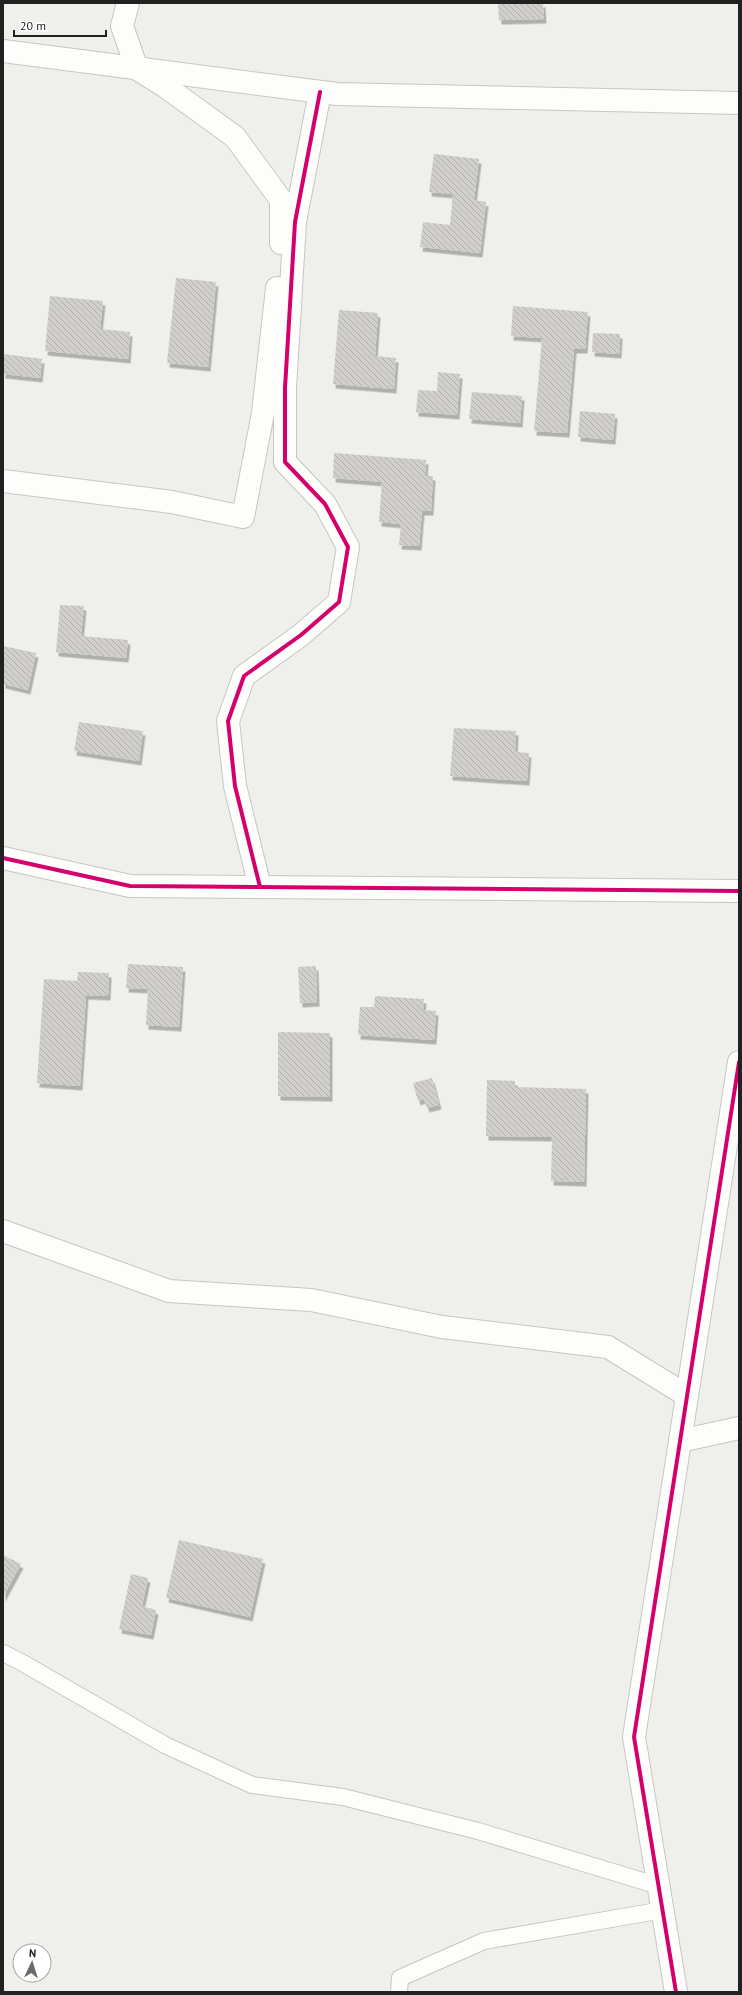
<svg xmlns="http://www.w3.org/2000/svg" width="742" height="1995" font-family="'PT Sans',sans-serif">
<defs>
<pattern id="building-back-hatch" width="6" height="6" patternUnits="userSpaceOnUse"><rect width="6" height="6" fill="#d0cfcc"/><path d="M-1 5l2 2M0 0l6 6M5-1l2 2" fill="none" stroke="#b2b1af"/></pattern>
<filter id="shadow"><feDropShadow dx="2.5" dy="4.5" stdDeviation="0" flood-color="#0004"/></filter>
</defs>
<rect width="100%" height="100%" fill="#efefeb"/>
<!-- building -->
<g fill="url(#building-back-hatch)" filter="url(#shadow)">
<polygon points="498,3 543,3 544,19 499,20"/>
<polygon points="434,154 479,159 474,200 486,202 480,253 420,247 423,222 450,225 453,194 429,192"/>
<polygon points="176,278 216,282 208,367 167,363"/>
<polygon points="50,296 103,301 100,329 130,332 128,359 45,351"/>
<polygon points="513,306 588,312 585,349 574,349 567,433 534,431 542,338 511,336"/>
<polygon points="339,310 378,313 375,356 396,358 394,389 333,384"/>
<polygon points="593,333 620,334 619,354 592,352"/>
<polygon points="3,354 42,359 40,378 3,374"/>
<polygon points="438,372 460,374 457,415 416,412 418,390 437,391"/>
<polygon points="472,392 522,396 520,423 469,419"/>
<polygon points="580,411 615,414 613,440 578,437"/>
<polygon points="334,453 426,460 425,476 433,476 431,511 422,511 419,546 399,545 401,524 379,522 382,482 333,478"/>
<polygon points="60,605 84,606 81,636 128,640 126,658 56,652"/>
<polygon points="3,646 36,653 28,690 3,684"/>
<polygon points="79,722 143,731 139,761 74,751"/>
<polygon points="454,728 516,731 515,752 529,753 527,781 450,776"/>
<polygon points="128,964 183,967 179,1027 146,1025 148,989 126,988"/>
<polygon points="316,966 317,1002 300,1003 298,967"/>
<polygon points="78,972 109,973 108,996 86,995 80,1086 37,1083 44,979 77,981"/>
<polygon points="375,996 424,999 423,1010 436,1011 434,1040 358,1035 360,1007 374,1007"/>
<polygon points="278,1032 330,1033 330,1097 278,1096"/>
<polygon points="432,1078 439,1105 427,1108 424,1099 418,1101 413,1083"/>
<polygon points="487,1080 515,1081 515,1087 586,1089 584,1182 551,1181 552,1137 486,1136"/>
<polygon points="179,1540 263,1559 250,1617 166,1598"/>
<polygon points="3,1555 21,1564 3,1597"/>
<polygon points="131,1574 148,1578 142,1606 156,1610 151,1635 119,1629"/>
</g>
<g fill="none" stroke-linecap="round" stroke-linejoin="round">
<defs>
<g id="service">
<polyline points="3,1653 21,1662 165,1745 252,1785 343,1797 478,1831 659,1886"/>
<polyline points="399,1992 400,1978 484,1941 663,1910"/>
</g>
<g id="minor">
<polyline points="128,3 122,26 137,69 166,87 235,137 281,200 281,243"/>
<polyline points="3,51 337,94 739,103"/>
<polyline points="3,481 172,502 243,517 263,413 277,288"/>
<polyline points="3,858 130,886 739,891"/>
<polyline points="260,887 235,786 228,721 244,676 301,635 339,602 348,547 325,504 285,462 285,388 295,222 320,92"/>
<polyline points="3,1231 169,1291 311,1300 442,1327 608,1347 686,1395"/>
<polyline points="680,1441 739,1428"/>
</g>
<polyline id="tertiary" points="676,1992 634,1737 739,1062"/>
</defs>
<!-- service casing -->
<use href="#service" stroke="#c6c6c4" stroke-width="18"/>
<!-- minor casing -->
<use href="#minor" stroke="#c6c6c4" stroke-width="24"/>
<!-- tertiary casing -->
<use href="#tertiary" stroke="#c6c6c4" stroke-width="24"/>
<!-- service -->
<use href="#service" stroke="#fdfdfc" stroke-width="16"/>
<!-- minor -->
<use href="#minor" stroke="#fdfdfc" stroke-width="22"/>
<!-- tertiary -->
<use href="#tertiary" stroke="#fdfdfc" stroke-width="22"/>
<defs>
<g id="cycleway">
<polyline points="3,858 130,886 739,891"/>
<polyline points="260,887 235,786 228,721 244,676 301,635 339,602 348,547 325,504 285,462 285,388 295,222 320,92"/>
<polyline points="676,1992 634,1737 739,1062"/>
</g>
</defs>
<!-- cycleway casing -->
<use href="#cycleway" stroke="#fff" stroke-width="6"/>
<!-- cycleway -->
<use href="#cycleway" stroke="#d6006c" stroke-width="4"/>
</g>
<!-- border -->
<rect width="742" height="1995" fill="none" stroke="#212121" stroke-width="8"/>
<!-- north arrow -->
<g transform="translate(32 1963) rotate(4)"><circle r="19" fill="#ffffff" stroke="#a6a6a6"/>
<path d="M0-3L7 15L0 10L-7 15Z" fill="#696968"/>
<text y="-6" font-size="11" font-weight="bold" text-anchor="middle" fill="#212121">N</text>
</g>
<!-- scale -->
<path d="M14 30v6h92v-6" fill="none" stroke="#212121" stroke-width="2"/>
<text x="20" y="30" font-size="12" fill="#212121" stroke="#ffffff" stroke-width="3" paint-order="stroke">20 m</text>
</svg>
